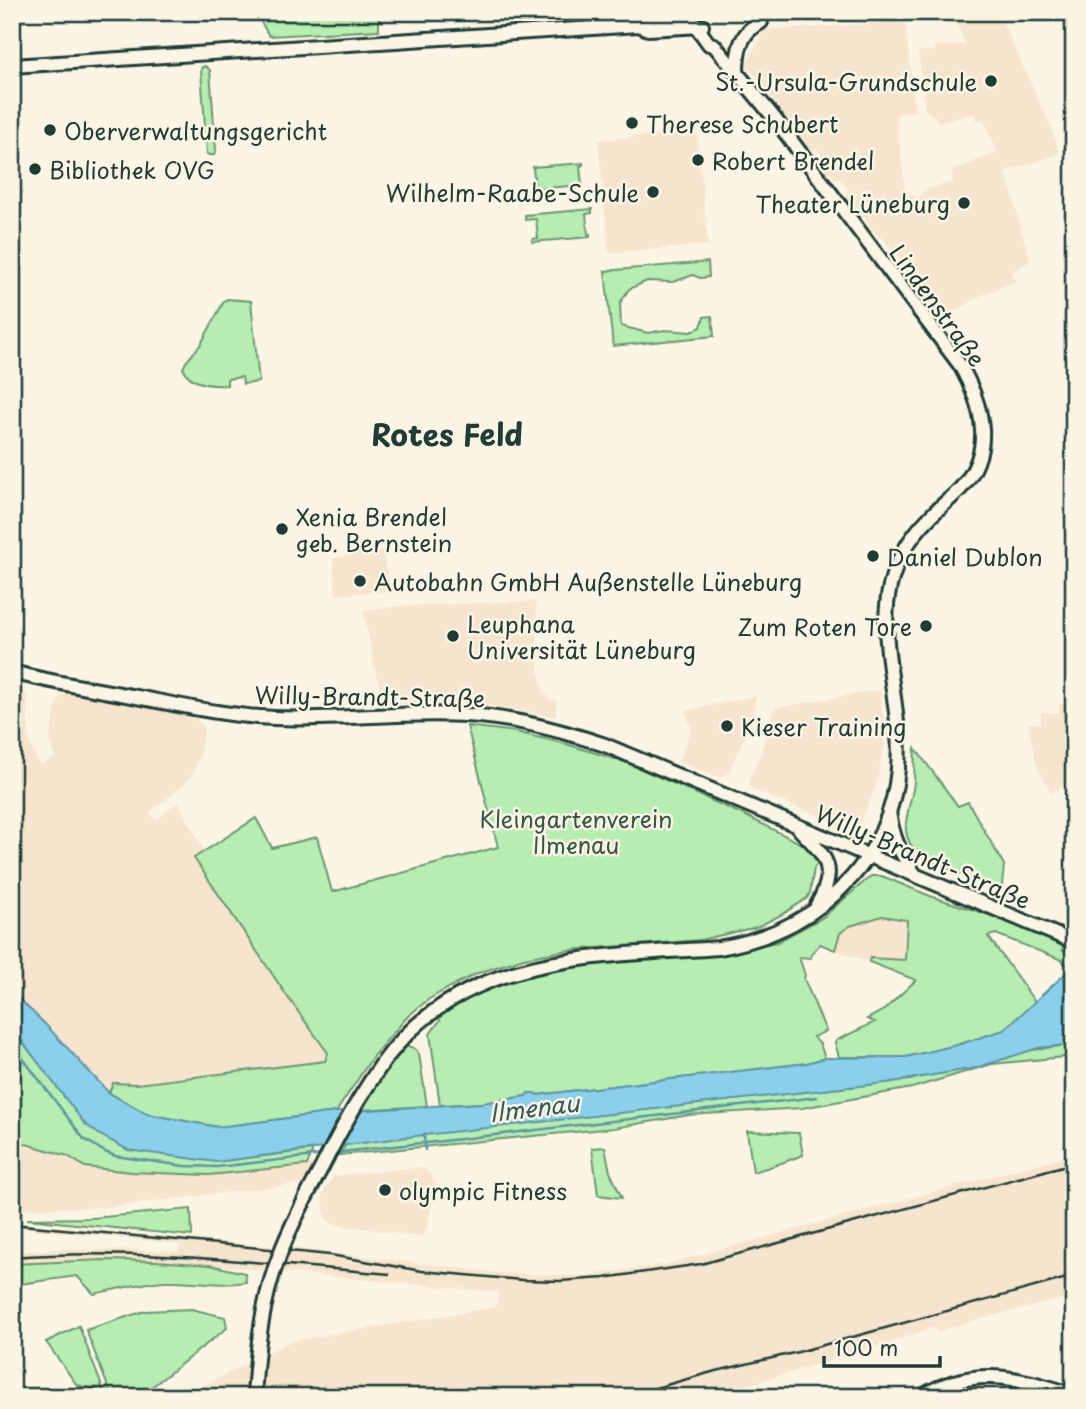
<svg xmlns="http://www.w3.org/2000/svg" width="1086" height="1409" font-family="'Playpen Sans',sans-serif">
<rect width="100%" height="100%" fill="#fcf5e5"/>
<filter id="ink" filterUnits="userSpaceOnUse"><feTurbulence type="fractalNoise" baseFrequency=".0143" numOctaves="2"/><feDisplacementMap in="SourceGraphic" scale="14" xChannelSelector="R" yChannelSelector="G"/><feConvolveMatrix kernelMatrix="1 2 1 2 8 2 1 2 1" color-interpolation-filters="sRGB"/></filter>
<g filter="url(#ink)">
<!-- built -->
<g fill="#f6e4ce">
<polygon points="964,12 998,12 1051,127 1060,154 1006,172 1029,256 1030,261 1012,272 1016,281 980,296 941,320 936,307 907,269 886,242 874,232 846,195 848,189 839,178 834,178 831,173 829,174 825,168 826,161 816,148 812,152 748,67 747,64 763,32 765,30 905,22 915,111 896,114 905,187 908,192 916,196 916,202 918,206 919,196 927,189 953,182 952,171 997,152 983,119 977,121 974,114 938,122 936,118 925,110 923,92 926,92 926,86 922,86 918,51 935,51 935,46 965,44 954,16"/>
<polygon points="697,131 708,245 609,253 598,140"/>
<polygon points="382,549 391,591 336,595 333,558"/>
<polygon points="536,601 538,663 542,687 548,697 551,700 556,701 556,717 499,707 457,703 382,704 363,610 402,606"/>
<polygon points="16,687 21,689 25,692 27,698 29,741 40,765 55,757 50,744 50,737 56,705 61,696 70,692 146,705 188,715 188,717 195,718 203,726 204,732 200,755 192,775 186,783 149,813 156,820 178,802 205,852 195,858 328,1053 325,1062 137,1084 114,1083 109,1093 45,1024 12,992 12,688"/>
<polygon points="880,690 884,727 884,748 875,789 860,822 855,826 847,827 753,790 750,784 750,777 761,752 774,708"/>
<polygon points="756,696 750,726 728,773 723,776 714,776 678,762 692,729 685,711"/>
<polygon points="1059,704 1074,704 1074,779 1051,793 1036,763 1028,723 1041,724 1041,712 1059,713"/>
<polygon points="882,916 907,920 905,961 871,958 869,962 835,950 840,933 850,926"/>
<polygon points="12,1140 68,1156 85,1167 131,1172 209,1175 336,1161 336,1164 330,1169 322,1181 109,1207 12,1209"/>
<polygon points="1074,1154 1074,1299 1066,1298 976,1320 937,1332 935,1327 886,1344 707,1397 181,1397 291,1341 496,1307 498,1292 210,1265 103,1260 12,1264 12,1252 55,1249 179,1251 180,1244 12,1227 12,1222 327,1252 500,1273 580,1276 663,1265"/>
<polygon points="418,1167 426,1170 431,1175 436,1185 426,1231 422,1237 333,1224 325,1219 322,1195 333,1176"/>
</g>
<!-- green -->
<g fill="#b6eeb1" stroke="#6a9672" stroke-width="2">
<polygon points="140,12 400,12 400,14 379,15 379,30 269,36 256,13 159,19 150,21"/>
<polygon points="510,12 516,13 640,12 632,14 507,21"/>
<polygon points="205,66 210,70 216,151 214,155 209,155 207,154 201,70 202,67"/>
<polygon points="583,163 583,165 580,166 582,185 535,189 533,167"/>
<polygon points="592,209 592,213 586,214 588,234 590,234 590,237 532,242 532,239 538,238 536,219 525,220 525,215"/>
<polygon points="708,262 709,277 700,278 693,275 673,282 647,281 629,289 620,303 621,326 648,333 665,330 691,332 701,327 704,317 712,316 714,336 613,346 605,271"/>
<path d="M227,299L251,301L259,382L243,384L242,377L227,379V385C211,386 190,385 183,368L186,362L201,344L224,301Z"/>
<polygon points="467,726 516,732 566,744 628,763 746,816 812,849 820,860 814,868 810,893 807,898 783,914 757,927 700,940 569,950 524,958 478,973 456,984 429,999 408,1016 374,1055 336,1112 218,1127 147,1114 109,1093 113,1083 137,1084 325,1061 328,1053 289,999 194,858 256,818 272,848 317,837 332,892 498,847"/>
<path d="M915,748L958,806L968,802L1004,865L1002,886L999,891L920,856C894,832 911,811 914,782C915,771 914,759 915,748Z"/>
<polygon points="871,876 882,876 930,896 1005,920 1065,944 1062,950 1073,955 1068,967 1062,960 996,934 988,936 1035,1002 1004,1030 957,1045 906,1057 839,1057 835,1043 837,1040 875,1022 867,1019 884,1010 916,980 869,962 870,958 905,960 907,920 882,916 850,926 840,933 835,950 820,944 811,954 811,958 799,957 805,975 804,979 826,1031 813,1037 820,1044 825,1058 807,1063 570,1091 538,1095 534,1093 528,1093 526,1096 482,1103 440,1105 430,1034 440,1020 437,1016 465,998 492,985 559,966 729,952 777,942 822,918"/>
<polygon points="12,1028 85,1124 216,1162 313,1150 307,1165 209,1175 131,1172 85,1167 68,1156 12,1140"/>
<polygon points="1074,1044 1074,1056 992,1064 912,1088 802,1108 689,1115 614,1128 339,1155 347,1143 910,1080 1007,1054"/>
<path d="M406,1047C412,1046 416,1048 419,1054L427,1106L359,1110C371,1091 387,1060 406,1047Z"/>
<polygon points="747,1131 799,1133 803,1155 773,1166 753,1172"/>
<polygon points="605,1147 610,1172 622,1198 598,1195 592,1148"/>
<polygon points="191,1209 192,1236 27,1219 92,1218"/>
<path d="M103,1260L156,1261L210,1265L245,1273L246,1282C218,1287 192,1280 164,1281C141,1283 117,1289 94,1294L77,1276L12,1285V1264Z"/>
<polygon points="191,1309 225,1317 227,1328 144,1393 136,1397 112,1397 86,1330 145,1311"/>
<polygon points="79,1326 104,1392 77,1385 46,1342"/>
</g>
<!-- water -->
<polygon fill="#8ad0ec" stroke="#5f95a2" stroke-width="2" points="1073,956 1074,1044 1038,1048 976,1068 886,1083 424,1135 216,1162 128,1150 100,1135 85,1124 12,1028 12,992 45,1024 109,1093 147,1114 218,1127 336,1112 482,1103 526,1096 528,1093 534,1093 538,1095 570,1091 807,1063 825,1058 906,1057 957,1045 1004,1030 1067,972"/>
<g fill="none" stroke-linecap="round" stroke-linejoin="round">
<!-- stream -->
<g stroke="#5f95a2" stroke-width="2.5">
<polyline points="12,1044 84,1139 105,1152 115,1156 184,1166 217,1167 323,1155"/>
<polyline points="12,1063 20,1055"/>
<polyline points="424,1134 425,1150"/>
<polyline points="426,1143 817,1097"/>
<polyline points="333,1153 422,1143"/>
</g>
<defs>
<g id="secondary">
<polyline points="639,25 647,19 692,15"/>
<polyline points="12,66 639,25 648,29 702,26"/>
<path d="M737,73C737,51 740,32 761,22"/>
<path d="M12,672C53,683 95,689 137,697C182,706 228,716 274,718C338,721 401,711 465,715C512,717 560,730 605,745L1074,942"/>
<path d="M889,812C893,839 900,852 915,875"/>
<path d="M800,830C827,857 838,869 817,905"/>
<path d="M382,1064C461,952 596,957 719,948C827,930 907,847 898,734C895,685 879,634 890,586C896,560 911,536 930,517C939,507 951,499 961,488C995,450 983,406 960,365L775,119L714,45L709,44L686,12"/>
<path d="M921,1397C974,1364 1019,1378 1074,1395"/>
</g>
</defs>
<!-- secondary casing -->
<use href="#secondary" stroke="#1f3d34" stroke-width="18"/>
<!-- secondary -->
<use href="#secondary" stroke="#fcf5e5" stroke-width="12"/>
<!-- rail -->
<g stroke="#1f3d34" stroke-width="2.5">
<polyline points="12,1224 330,1255 422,1271 522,1280 560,1281 604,1278 701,1264 1074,1163"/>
<path d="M12,1257C138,1248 263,1263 389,1274"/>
<polyline points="624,1397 712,1372 798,1352 1074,1276"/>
</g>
<defs>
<path id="secondary-bridge" d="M254,1397C257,1348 262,1299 280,1254C291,1224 307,1195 322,1167C340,1131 359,1097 382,1064"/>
</defs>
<!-- secondary-bridge casing -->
<use href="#secondary-bridge" stroke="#1f3d34" stroke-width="18" stroke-linecap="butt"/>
<!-- secondary-bridge -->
<use href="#secondary-bridge" stroke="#fcf5e5" stroke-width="12"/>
</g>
</g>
<!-- markers -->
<g fill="#1f3d34" stroke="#fcf5e5" stroke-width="2.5">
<circle cx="991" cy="81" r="7"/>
<circle cx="632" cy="123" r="7"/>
<circle cx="50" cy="130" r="7"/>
<circle cx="698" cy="160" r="7"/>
<circle cx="35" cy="169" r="7"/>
<circle cx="653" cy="192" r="7"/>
<circle cx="964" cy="203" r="7"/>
<circle cx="282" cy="529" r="7"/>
<circle cx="873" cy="556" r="7"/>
<circle cx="360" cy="581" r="7"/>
<circle cx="926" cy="626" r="7"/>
<circle cx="453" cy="636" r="7"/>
<circle cx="727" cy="726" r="7"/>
<circle cx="385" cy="1190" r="7"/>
</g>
<g text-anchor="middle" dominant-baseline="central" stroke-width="5" stroke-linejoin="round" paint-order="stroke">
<!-- poi labels -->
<g font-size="23" fill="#1f3d34" stroke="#fcf5e5" text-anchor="start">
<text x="977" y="81" text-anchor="end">St.-Ursula-Grundschule</text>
<text x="646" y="123">Therese Schubert</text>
<text x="64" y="130">Oberverwaltungsgericht</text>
<text x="712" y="160">Robert Brendel</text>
<text x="49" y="169">Bibliothek OVG</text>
<text x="639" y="192" text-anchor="end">Wilhelm-Raabe-Schule</text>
<text x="950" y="203" text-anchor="end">Theater Lüneburg</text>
<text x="296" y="516">Xenia Brendel<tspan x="296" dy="26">geb. Bernstein</tspan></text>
<text x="887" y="556">Daniel Dublon</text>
<text x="374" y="581">Autobahn GmbH Außenstelle Lüneburg</text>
<text x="467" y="623">Leuphana<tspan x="467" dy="26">Universität Lüneburg</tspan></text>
<text x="912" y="626" text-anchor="end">Zum Roten Tore</text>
<text x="741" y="726">Kieser Training</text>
<text x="399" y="1190">olympic Fitness</text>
</g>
<!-- street labels -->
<g font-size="23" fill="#1f3d34" stroke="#fcf5e5">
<text transform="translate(938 305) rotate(54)">Lindenstraße</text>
<text transform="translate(370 696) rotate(1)">Willy-Brandt-Straße</text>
<text transform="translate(923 856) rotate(23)">Willy-Brandt-Straße</text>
</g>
<!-- park labels -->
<g font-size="23" fill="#365847" stroke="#fcf5e5">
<text x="576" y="818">Kleingartenverein<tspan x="576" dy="26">Ilmenau</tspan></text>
</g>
<!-- water labels -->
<g font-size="24" font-style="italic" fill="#345a59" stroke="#fcf5e5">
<text transform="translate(534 1107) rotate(-7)">Ilmenau</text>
</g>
<!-- district labels -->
<g font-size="30" font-weight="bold" fill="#1f3d34" stroke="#fcf5e5">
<text x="447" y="433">Rotes Feld</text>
</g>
</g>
<!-- margin -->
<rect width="1086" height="1409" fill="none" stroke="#fcf5e5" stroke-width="42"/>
<rect x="21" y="21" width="1044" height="1367" fill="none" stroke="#1f3d34" stroke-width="2.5" filter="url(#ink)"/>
<!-- scale -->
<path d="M824 1356v10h116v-10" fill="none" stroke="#1f3d34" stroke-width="3.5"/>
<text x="834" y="1356" font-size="21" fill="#1f3d34" stroke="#fcf5e5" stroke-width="5" paint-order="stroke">100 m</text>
</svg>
